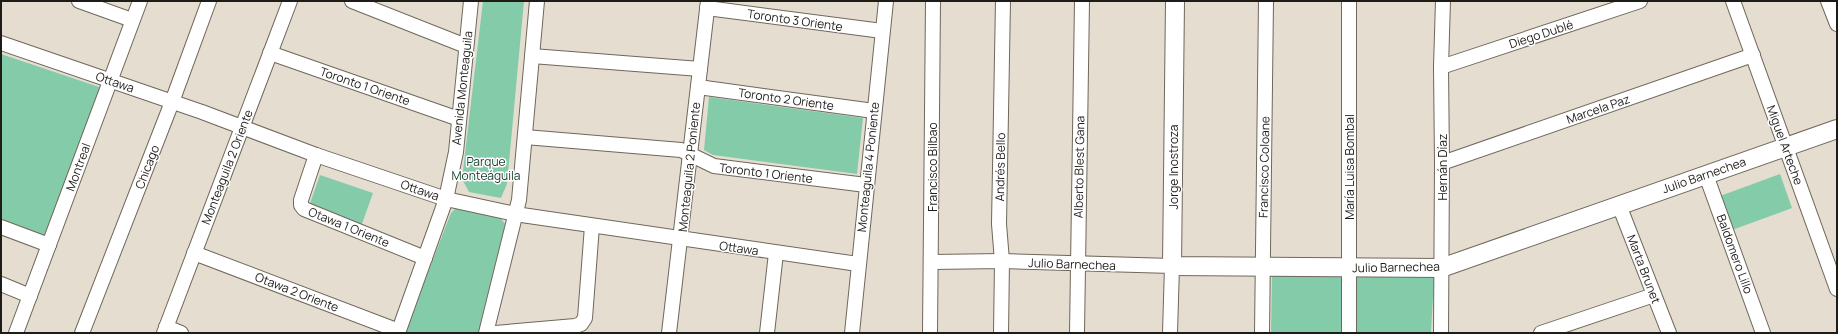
<svg xmlns="http://www.w3.org/2000/svg" width="1838" height="334" font-family="Manrope,sans-serif">
<rect width="100%" height="100%" fill="#e5ded0"/>
<!-- green -->
<g fill="#84cba9">
<polygon points="483,1 524,1 507,184 501,198 469,192 462,179"/>
<polygon points="1,54 102,88 44,236 1,221"/>
<polygon points="709,97 863,118 857,174 713,155 704,150"/>
<polygon points="1780,174 1792,208 1732,230 1720,196"/>
<polygon points="320,175 373,193 362,224 309,206"/>
<polygon points="456,208 499,216 505,224 478,333 404,333 451,213"/>
<polygon points="1272,275 1434,278 1431,333 1271,333"/>
</g>
<g fill="none" stroke-linecap="round" stroke-linejoin="round">
<defs>
<g id="minor">
<polyline points="79,1 132,20"/>
<polyline points="352,1 466,46"/>
<polyline points="1733,1 1837,289"/>
<polyline points="1828,1 1837,24"/>
<polyline points="707,8 882,31"/>
<polyline points="1,43 202,112 316,155 446,199 515,214 858,264"/>
<polyline points="270,53 459,119"/>
<polyline points="532,56 700,69"/>
<polyline points="1441,67 1640,1"/>
<polyline points="698,87 874,111"/>
<polyline points="525,137 681,150 714,166 866,185"/>
<polyline points="316,155 301,200 301,205 304,209 425,258"/>
<polyline points="1442,163 1753,55"/>
<polyline points="1706,175 1763,333"/>
<polyline points="1619,205 1669,333"/>
<polyline points="1,227 49,245"/>
<polyline points="194,253 399,331"/>
<polyline points="932,262 1002,261 1172,266 1170,333"/>
<polyline points="1,284 30,296"/>
<polyline points="166,327 181,333"/>
<polyline points="16,333 140,1"/>
<polyline points="82,333 172,102 209,1"/>
<polyline points="164,333 290,1"/>
<polyline points="398,333 446,199 456,152 471,1"/>
<polyline points="486,333 519,200 537,1"/>
<polyline points="495,333 575,326 581,324 585,318 592,226"/>
<polyline points="669,333 708,1"/>
<polyline points="767,333 776,253"/>
<polyline points="852,333 886,1"/>
<polyline points="930,333 933,1"/>
<polyline points="1001,333 1002,261 999,224 1003,1"/>
<polyline points="1077,333 1082,1"/>
<polyline points="1262,333 1266,1"/>
<polyline points="1349,333 1349,1"/>
<polyline points="1441,333 1442,163 1441,67 1443,1"/>
<polyline points="1541,333 1654,295"/>
</g>
<polyline id="tertiary" points="1175,1 1172,266 1441,268 1837,129"/>
</defs>
<!-- minor casing -->
<use href="#minor" stroke="#6e675b" stroke-width="16"/>
<!-- tertiary casing -->
<use href="#tertiary" stroke="#6e675b" stroke-width="20"/>
<!-- minor -->
<use href="#minor" stroke="#fff" stroke-width="14"/>
<!-- tertiary -->
<use href="#tertiary" stroke="#fff" stroke-width="18"/>
</g>
<g text-anchor="middle" dominant-baseline="central" stroke-width="3" stroke-linejoin="round" paint-order="stroke">
<!-- street labels -->
<g font-size="12" fill="#1e1c17" stroke="#fff">
<text transform="translate(795 20) rotate(8)">Toronto 3 Oriente</text>
<text transform="translate(1541 34) rotate(-18)">Diego Dublé</text>
<text transform="translate(115 82) rotate(19)">Ottawa</text>
<text transform="translate(365 86) rotate(19)">Toronto 1 Oriente</text>
<text transform="translate(462 88) rotate(-84)">Avenida Monteaguila</text>
<text transform="translate(786 99) rotate(8)">Toronto 2 Oriente</text>
<text transform="translate(1598 109) rotate(-19)">Marcela Paz</text>
<text transform="translate(1785 145) rotate(70)">Miguel Arteche</text>
<text transform="translate(78 167) rotate(-70)">Montreal</text>
<text transform="translate(147 167) rotate(-69)">Chicago</text>
<text transform="translate(227 167) rotate(-69)">Monteaguila 2 Oriente</text>
<text transform="translate(689 167) rotate(-84)">Monteaguila 2 Poniente</text>
<text transform="translate(868 167) rotate(-84)">Monteaguila 4 Poniente</text>
<text transform="translate(932 167) rotate(-90)">Francisco Bilbao</text>
<text transform="translate(1000 167) rotate(-89)">Andrés Bello</text>
<text transform="translate(1079 167) rotate(-89)">Alberto Blest Gana</text>
<text transform="translate(1173 167) rotate(-90)">Jorge Inostroza</text>
<text transform="translate(1264 167) rotate(-89)">Francisco Coloane</text>
<text transform="translate(1349 167) rotate(-90)">María Luisa Bombal</text>
<text transform="translate(1442 167) rotate(-90)">Hernán Díaz</text>
<text transform="translate(766 173) rotate(7)">Toronto 1 Oriente</text>
<text transform="translate(1704 175) rotate(-19)">Julio Barnechea</text>
<text transform="translate(420 190) rotate(19)">Ottawa</text>
<text transform="translate(349 227) rotate(22)">Otawa 1 Oriente</text>
<text transform="translate(739 248) rotate(8)">Ottawa</text>
<text transform="translate(1735 254) rotate(70)">Baldomero Lillo</text>
<text transform="translate(1072 264) rotate(2)">Julio Barnechea</text>
<text transform="translate(1396 267) rotate(-1)">Julio Barnechea</text>
<text transform="translate(1644 269) rotate(69)">Marta Brunet</text>
<text transform="translate(297 292) rotate(21)">Otawa 2 Oriente</text>
</g>
<!-- park labels -->
<g font-size="12" fill="#194130" stroke="#fff">
<text x="486" y="161">Parque<tspan x="486" dy="14">Monteáguila</tspan></text>
</g>
</g>
<!-- border -->
<rect width="1838" height="334" fill="none" stroke="#1e1c17" stroke-width="4"/>
</svg>
